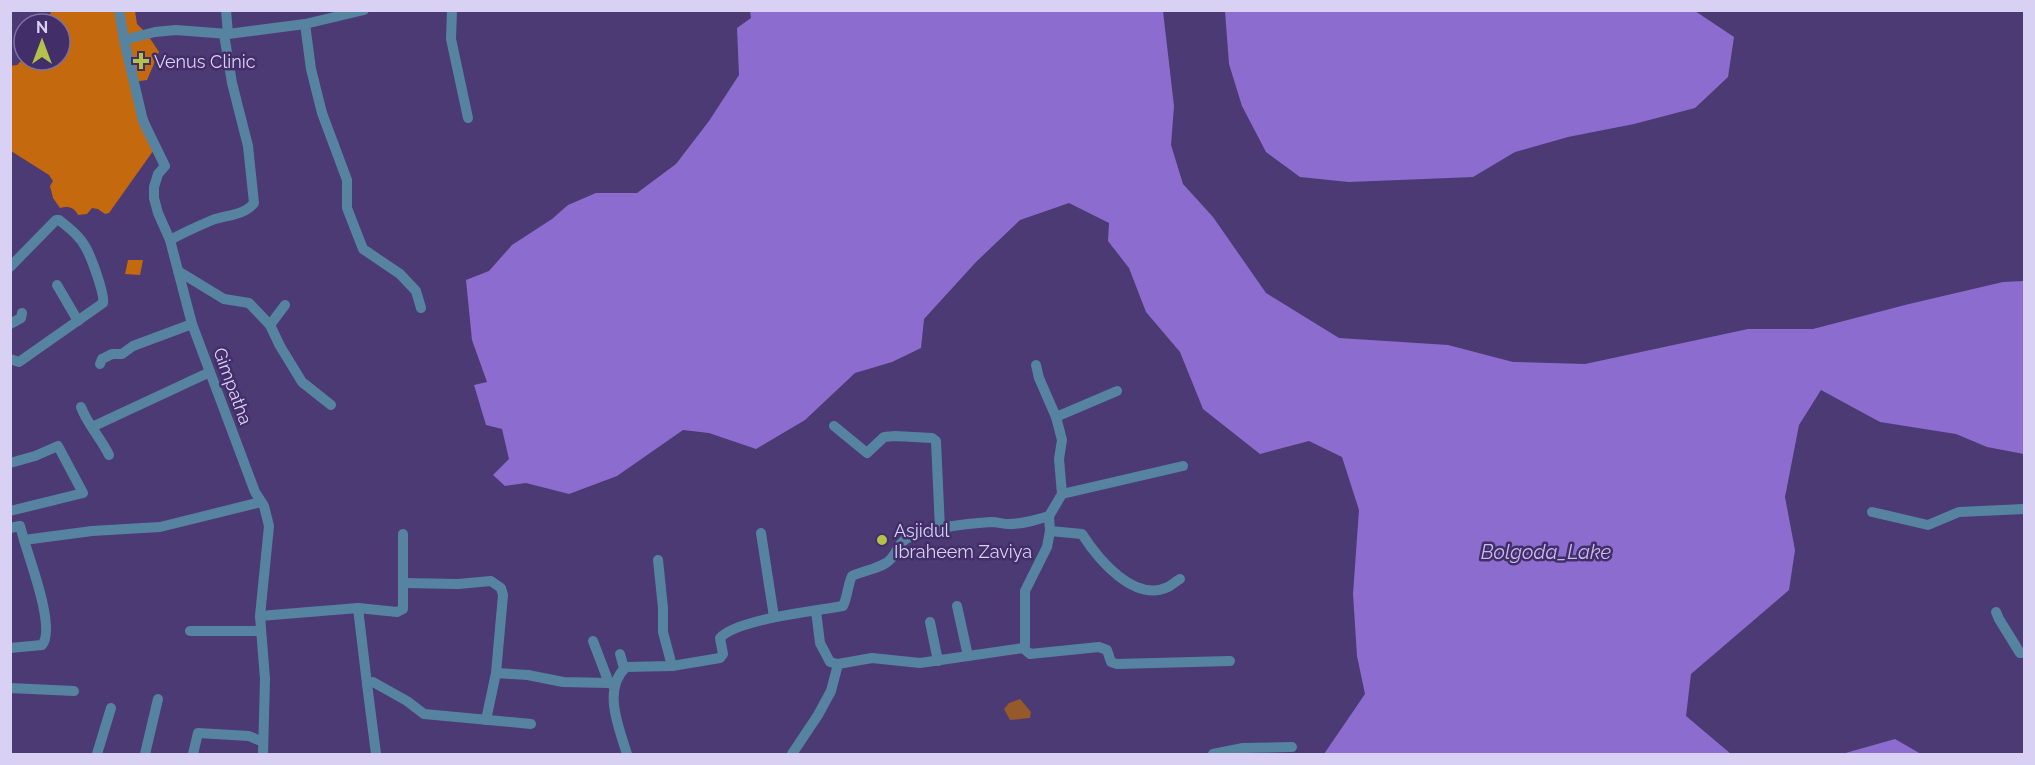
<svg xmlns="http://www.w3.org/2000/svg" width="2035" height="765" font-family="Raleway,sans-serif">
<rect width="100%" height="100%" fill="#4c3a74"/>
<!-- green -->
<polygon fill="#95592a" points="1020,699 1031,712 1030,718 1010,720 1004,709 1009,703"/>
<!-- forest -->
<g fill="#c5690e">
<path d="M51,11H135L137,24L147,34L159,52L147,80L133,82L158,144L109,213L105,214L98,209L92,208L87,214L78,215C74,207 68,206 60,208L53,198L50,186L53,181L49,175L11,151L10,66L17,65L22,60H60V24H48Z"/>
<polygon points="128,260 143,260 140,275 125,274"/>
</g>
<!-- water -->
<g fill="#8c6dcf">
<polygon points="750,11 1163,11 1174,106 1171,145 1183,184 1213,217 1266,293 1339,338 1448,345 1513,362 1585,364 1748,329 1813,329 1909,304 2003,282 2024,281 2024,454 1987,447 1956,434 1880,422 1821,390 1799,425 1785,497 1795,550 1789,590 1691,674 1686,716 1731,754 1245,754 1324,754 1365,694 1357,656 1353,594 1359,510 1342,457 1309,441 1260,454 1203,409 1180,352 1146,312 1129,268 1108,241 1109,223 1069,203 1020,220 976,262 924,319 921,348 892,362 855,373 805,420 756,449 709,433 683,430 617,476 569,494 526,483 505,486 493,475 509,459 502,429 486,425 474,385 487,382 472,340 466,280 489,271 512,245 552,219 568,205 596,193 637,193 676,164 709,121 739,75 737,28 751,18"/>
<polygon points="1225,11 1695,11 1734,37 1728,77 1695,108 1634,124 1568,137 1515,152 1473,177 1349,182 1300,177 1266,152 1242,106 1229,64"/>
<polygon points="1895,739 1921,754 1842,754"/>
</g>
<g fill="none" stroke-linecap="round" stroke-linejoin="round">
<!-- minor -->
<g stroke="#5684a0" stroke-width="10">
<polyline points="119,10 124,40 155,32 176,30 228,34 305,24 364,10"/>
<polyline points="226,10 228,34"/>
<polyline points="452,10 451,39 468,118"/>
<polyline points="305,24 311,69 322,113 347,180 347,208 363,249 400,274 416,291 421,308"/>
<polyline points="124,40 143,121 165,166 158,174 154,187 154,198 158,213 170,240 192,324 255,492 264,506 269,526 260,616 265,679 263,754"/>
<path d="M170,240C183,233 196,227 210,221C224,215 244,216 254,203L248,146L232,83L224,34"/>
<path d="M10,267L56,220H59C69,228 80,236 86,248C91,257 105,294 103,303L19,362L10,359"/>
<polyline points="178,271 224,299 249,303 270,325 280,346 302,382 331,405"/>
<polyline points="57,285 78,321"/>
<polyline points="10,324 21,318 22,313"/>
<polyline points="270,325 285,305"/>
<polyline points="100,364 102,359 112,354 122,354 133,346 192,324"/>
<polyline points="1036,365 1039,378 1056,417"/>
<path d="M81,407C87,424 101,438 109,455"/>
<polyline points="834,426 867,453 884,437 895,436 932,438 936,441 940,529"/>
<polyline points="92,427 210,372"/>
<polyline points="10,463 35,456 58,446 83,493 10,511"/>
<polyline points="1062,494 1183,466"/>
<polyline points="1872,512 1928,525 1959,512 2024,509"/>
<polyline points="10,528 20,526 24,540"/>
<path d="M1050,531L1082,534C1098,559 1134,603 1168,587C1172,585 1176,581 1180,579"/>
<polyline points="761,533 774,617"/>
<polyline points="658,560 663,608 663,632 672,666"/>
<polyline points="404,583 458,584 491,581 501,588 503,595 496,673 486,720"/>
<polyline points="957,606 968,656"/>
<polyline points="358,608 367,684"/>
<polyline points="816,611 820,643 830,662 838,664"/>
<polyline points="1996,612 1999,619 2020,653 2024,653"/>
<polyline points="260,616 358,608 397,612 403,609 403,534"/>
<polyline points="930,622 938,661"/>
<polyline points="190,631 260,631"/>
<polyline points="593,641 609,683"/>
<path d="M10,648L42,645C56,629 30,561 24,540L92,531L160,527L261,502"/>
<polyline points="1023,648 1030,654 1099,647 1107,650 1111,662 1117,664 1230,661"/>
<polyline points="620,654 624,668"/>
<polyline points="496,673 528,675 563,682 609,683 614,685"/>
<polyline points="10,688 74,691"/>
<polyline points="97,754 111,708"/>
<polyline points="145,754 158,699"/>
<polyline points="193,754 198,733 249,736 263,742"/>
<polyline points="376,754 367,684 373,682 407,701 424,714 531,724"/>
<path d="M627,754C619,728 602,689 626,667L672,666L720,658L723,654L720,638C737,619 816,611 843,606C848,596 847,587 852,576C863,571 877,569 886,563C898,556 896,542 910,537C934,527 965,524 991,522C998,522 1003,524 1009,524C1023,524 1036,520 1049,516"/>
<polyline points="792,754 818,715 831,691 838,664 872,658 920,663 1023,648 1025,645 1025,591 1047,547 1050,531 1049,516 1062,494 1059,459 1062,440 1056,417 1117,391"/>
<polyline points="1213,754 1243,748 1292,747"/>
</g>
</g>
<!-- markers -->
<g fill="#b3c24b" stroke="#422f69" stroke-width="2">
<path d="M138 52h6v6h6v6h-6v6h-6v-6h-6v-6h6z"/>
<circle cx="882" cy="540" r="6"/>
</g>
<g text-anchor="middle" dominant-baseline="central" stroke-width="5" stroke-linejoin="round" paint-order="stroke">
<!-- poi labels -->
<g font-size="18" fill="#d9d1f4" stroke="#422f69" text-anchor="start">
<text x="154" y="61">Venus Clinic</text>
<text x="894" y="530">Asjidul<tspan x="894" dy="21">Ibraheem Zaviya</tspan></text>
</g>
<!-- street labels -->
<g font-size="18" fill="#d9d1f4" stroke="#422f69">
<text transform="translate(233 386) rotate(70)">Gimpatha</text>
</g>
<!-- water labels -->
<g font-size="20" font-style="italic" fill="#c7baec" stroke="#422f69">
<text x="1546" y="552">Bolgoda_Lake</text>
</g>
</g>
<!-- border -->
<rect width="2035" height="765" fill="none" stroke="#d9d1f4" stroke-width="24"/>
<!-- north arrow -->
<g transform="translate(42 42)"><circle r="28" fill="#422f69" stroke="#7e70a1" stroke-width="1.5"/>
<path d="M0-4.5L10 22L0 15L-10 22Z" fill="#b3c24b"/>
<text y="-9" font-size="16" font-weight="bold" text-anchor="middle" fill="#d9d1f4">N</text>
</g>
</svg>
